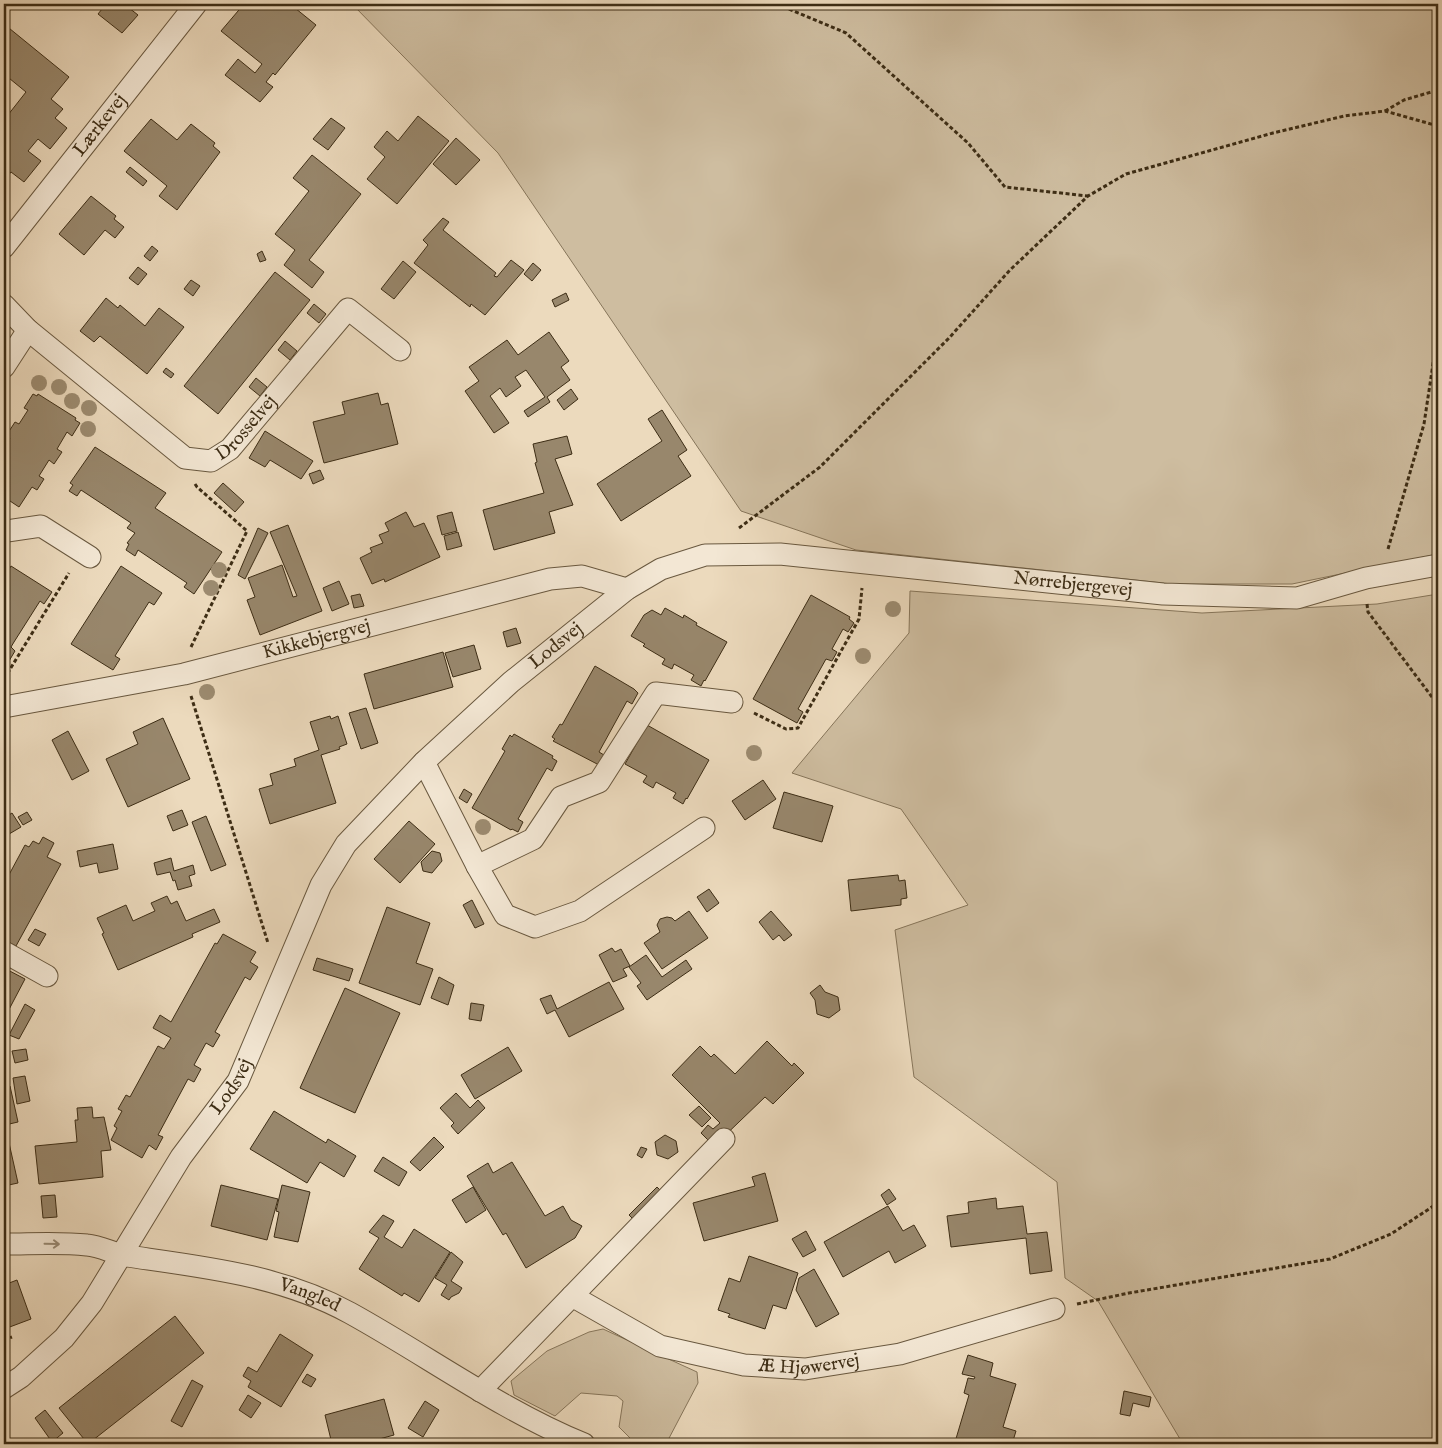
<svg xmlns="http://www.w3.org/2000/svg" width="1442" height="1448" font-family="'IM FELL English',serif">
<rect width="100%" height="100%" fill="#ecdabd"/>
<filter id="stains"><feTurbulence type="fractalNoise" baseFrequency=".004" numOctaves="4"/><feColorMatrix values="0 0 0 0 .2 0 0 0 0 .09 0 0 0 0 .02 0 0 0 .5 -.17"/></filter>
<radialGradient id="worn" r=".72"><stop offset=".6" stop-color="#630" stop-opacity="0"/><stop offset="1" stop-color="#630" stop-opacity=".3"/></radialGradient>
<!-- green -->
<g fill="#cebda0" stroke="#86755a">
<polygon points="352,4 1438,4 1438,554 1292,584 1172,584 856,550 741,511 498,153"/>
<polygon points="910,591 1202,613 1377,604 1438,594 1438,1444 1183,1444 1098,1301 1065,1278 1057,1182 914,1077 895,930 968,905 901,809 792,773 909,633"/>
<polygon points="603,1329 697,1372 698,1383 667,1442 636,1444 619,1427 623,1401 617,1396 581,1393 555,1416 514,1395 511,1381 547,1351 589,1332"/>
</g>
<!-- building -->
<g fill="#98876c" stroke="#3d2d15">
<polygon points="106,4 124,4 138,15 122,33 98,14"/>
<polygon points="244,4 254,4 261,9 266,4 290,4 316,25 275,75 273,73 266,82 273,87 260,102 225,75 238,59 255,73 262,64 221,31"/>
<polygon points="4,5 10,10 4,18"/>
<polygon points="4,24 69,77 51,99 63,109 55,118 67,128 50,149 38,139 28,151 41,161 24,182 11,172 4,181 4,120 26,92 4,74"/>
<polygon points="418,116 449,141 397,204 367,179 385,157 374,147 387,131 398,141"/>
<polygon points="331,118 345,128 328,150 313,139"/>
<polygon points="151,119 177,140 191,124 215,143 213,146 220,152 177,210 159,196 167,186 124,151"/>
<polygon points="456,138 480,160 456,185 433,164"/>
<polygon points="312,155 361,194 309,260 324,272 312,288 284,265 295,250 275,234 309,191 293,178"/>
<polygon points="130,167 147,181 143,186 126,172"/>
<polygon points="91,196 116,216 114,219 124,227 115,238 105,230 84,255 59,234"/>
<polygon points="443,218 449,222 443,230 496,273 494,276 497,277 511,260 524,270 485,315 471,304 470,307 414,263 428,245 423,240"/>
<polygon points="152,246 158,251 150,261 144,256"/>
<polygon points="262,251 266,260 260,262 257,254"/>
<polygon points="403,261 416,272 394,299 381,289"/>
<polygon points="533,263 541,270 532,281 524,274"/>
<polygon points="138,267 147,274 138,285 129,278"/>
<polygon points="275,272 310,300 218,414 184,386"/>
<polygon points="191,280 200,286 193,296 184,289"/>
<polygon points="566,293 569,300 555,307 552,300"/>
<polygon points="106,298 118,308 120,305 145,326 159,308 184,327 147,374 100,336 94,342 80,331"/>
<polygon points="314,304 326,314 319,323 307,313"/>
<polygon points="549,332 569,361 561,367 570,380 547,397 550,402 528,417 524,411 545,397 526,370 515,377 521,386 506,397 500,388 490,396 509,423 494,433 465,391 479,381 469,367 507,340 518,355"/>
<polygon points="285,341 297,351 290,360 278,350"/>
<polygon points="166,368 174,374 171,378 163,372"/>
<polygon points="256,378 267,387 260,396 249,387"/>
<polygon points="571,389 578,399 564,410 557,400"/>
<polygon points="378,393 381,405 388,403 398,444 324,463 313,422 345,414 342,402"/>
<polygon points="33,394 37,396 38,394 76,418 75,420 80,423 72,436 67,432 57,449 62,452 54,464 49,460 39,476 44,479 37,490 32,487 19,507 4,497 4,447 10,438 6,436 15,422 19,424 28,410 24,408"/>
<polygon points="662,410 687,450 678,456 691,476 621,521 597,484 662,441 648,419"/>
<polygon points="265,431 313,461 301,479 270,460 265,467 249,458"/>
<polygon points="567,436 572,454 555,459 573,505 549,512 555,533 494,550 483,510 544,493 535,463 537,462 533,444"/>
<polygon points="95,447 166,493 155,508 222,552 194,594 184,587 187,583 138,550 135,556 126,550 129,544 127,543 135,533 127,528 131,523 81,490 77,496 69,491 73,485 70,483"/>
<polygon points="320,470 324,479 313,484 309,474"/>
<polygon points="223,483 244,502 235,512 214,493"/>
<polygon points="406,512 414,527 424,523 440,557 385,582 384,579 372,584 360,558 372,552 370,548 383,543 379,535 389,531 385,523"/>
<polygon points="452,512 457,531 442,535 437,516"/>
<polygon points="288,525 322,611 260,635 247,600 255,597 248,578 282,565 293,597 297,596 270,532"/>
<polygon points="258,528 268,533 245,579 238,575"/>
<polygon points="458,532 462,546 447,550 444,536"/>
<polygon points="11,566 52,592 44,604 40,601 14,642 11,647 15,651 9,661 4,659 4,578"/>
<polygon points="121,566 162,593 154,605 149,602 115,656 120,659 113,670 71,644"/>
<polygon points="339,581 349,604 332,611 323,588"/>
<polygon points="360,594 364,606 354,608 351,596"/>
<polygon points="811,595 850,617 849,619 854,623 848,632 843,629 832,649 837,652 832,661 826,659 798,709 803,712 797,723 753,699"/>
<polygon points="665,608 683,618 684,615 697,623 696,625 727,642 705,681 704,680 701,686 691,680 694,675 674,664 672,669 662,664 665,659 643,646 645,644 631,636 644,615 652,610 661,615"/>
<polygon points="516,628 521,643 507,647 503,632"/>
<polygon points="474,645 481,669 453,677 445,653"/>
<polygon points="443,652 453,687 374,709 364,674"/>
<polygon points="595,666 634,689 638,693 632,704 627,701 599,752 604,755 599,765 553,741 555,739 552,737 560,724 562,725"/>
<polygon points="366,708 378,743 361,749 349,713"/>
<polygon points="330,716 331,719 338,716 347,744 339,747 340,749 321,755 336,803 270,824 259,789 273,785 270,774 296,766 294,759 319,750 310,722"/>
<polygon points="163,718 190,779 128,807 106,759 138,744 133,732"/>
<polygon points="647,725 709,760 687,799 686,798 683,804 673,798 676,793 656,782 653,788 643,782 647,776 625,764"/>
<polygon points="68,731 89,771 72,780 52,740"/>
<polygon points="514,734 553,756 552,758 557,761 552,771 547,768 518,819 523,822 518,832 512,829 511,830 472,808 505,751 502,749 510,735 512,737"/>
<polygon points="763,780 776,799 745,820 732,801"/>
<polygon points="464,789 472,794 467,803 459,798"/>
<polygon points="784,792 833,806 822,842 773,828"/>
<polygon points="182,810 188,825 173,831 167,816"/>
<polygon points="27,812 32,820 23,825 18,817"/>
<polygon points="12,813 21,827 4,837 4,818"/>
<polygon points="206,816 226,865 211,871 192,822"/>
<polygon points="409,821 435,844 400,883 374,859"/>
<polygon points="43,837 54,843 47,857 61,864 16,946 4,940 4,884 25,845 29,847 33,841 39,844"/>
<polygon points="113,844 118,869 99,873 97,863 80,867 77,851"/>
<polygon points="432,851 440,853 442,861 432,873 423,871 421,862"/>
<polygon points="171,858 174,871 193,865 195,874 189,876 192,886 178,890 175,880 173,881 170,872 157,875 154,863"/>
<polygon points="898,875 899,881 905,880 907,898 901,899 901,905 851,911 848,880"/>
<polygon points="709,889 719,903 707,912 697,897"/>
<polygon points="167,896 171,904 177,901 186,921 214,909 220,922 192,934 193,937 118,970 102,934 104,933 97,918 126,905 133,921 155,911 151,903"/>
<polygon points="472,900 484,924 475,928 463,905"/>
<polygon points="387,907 430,923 416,963 433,969 420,1005 359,983"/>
<polygon points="689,911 708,938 662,969 644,943 660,932 657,925 660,919 667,917 672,918 675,921"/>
<polygon points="771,911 792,935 784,941 779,935 773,940 759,922"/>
<polygon points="35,929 46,934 39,946 28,940"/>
<polygon points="223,934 256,952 250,962 258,967 250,980 245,977 215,1032 220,1035 213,1047 206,1043 194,1065 201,1069 194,1082 188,1079 158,1135 163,1137 156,1150 149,1145 142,1158 111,1140 117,1128 114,1126 122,1111 118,1109 126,1095 130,1097 158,1046 164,1049 171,1038 153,1028 160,1015 171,1022 215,943 217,944"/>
<polygon points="612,948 615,952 621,949 630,966 623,969 627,976 613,982 599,955"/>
<polygon points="646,955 662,977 686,960 692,969 647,1000 637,986 641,983 629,967"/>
<polygon points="317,958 353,969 349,981 313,970"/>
<polygon points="4,968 25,979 4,1019"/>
<polygon points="439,977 454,985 448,1005 431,998"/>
<polygon points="609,982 624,1009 569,1037 555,1010 547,1014 540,999 551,995 557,1009"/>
<polygon points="820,985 825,992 838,997 840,1010 829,1018 817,1014 815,1000 810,993"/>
<polygon points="345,988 400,1013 355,1113 300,1088"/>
<polygon points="471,1003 484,1005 481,1021 469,1019"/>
<polygon points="25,1004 35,1010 19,1039 9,1035"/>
<polygon points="767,1041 792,1066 794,1063 804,1073 773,1104 765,1097 714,1146 701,1133 708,1125 713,1129 720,1123 672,1075 700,1046 711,1057 714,1054 735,1074"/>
<polygon points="508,1047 522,1071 475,1099 461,1075"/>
<polygon points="26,1049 28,1060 15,1063 12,1051"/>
<polygon points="25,1076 30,1101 17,1104 13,1078"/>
<polygon points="10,1086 18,1122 5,1125 18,1183 4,1186 4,1087"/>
<polygon points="456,1093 470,1108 478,1100 485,1108 458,1134 451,1126 454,1123 440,1108"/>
<polygon points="699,1106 711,1118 702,1127 689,1115"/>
<polygon points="92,1107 93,1118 104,1117 111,1150 101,1151 103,1177 39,1184 35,1146 77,1142 75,1120 78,1120 77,1108"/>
<polygon points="274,1111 326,1143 328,1139 356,1156 344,1177 320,1162 307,1183 250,1149"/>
<polygon points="665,1135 676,1141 678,1152 668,1159 657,1155 655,1142"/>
<polygon points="434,1137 444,1147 420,1171 410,1162"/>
<polygon points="641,1147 647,1149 642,1158 637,1155"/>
<polygon points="383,1157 407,1172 399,1186 374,1171"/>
<polygon points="512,1162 545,1216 563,1206 571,1220 582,1226 575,1238 526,1268 506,1233 503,1235 467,1176 488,1163 493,1173"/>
<polygon points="765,1173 778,1221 704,1241 693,1203 755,1186 752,1177"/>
<polygon points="221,1185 278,1199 267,1240 211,1226"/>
<polygon points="282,1185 310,1192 298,1242 274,1237 279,1212 276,1211"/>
<polygon points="473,1187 486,1210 466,1223 452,1200"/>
<polygon points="657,1187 665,1195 636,1222 629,1215"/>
<polygon points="889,1189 896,1199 887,1205 881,1195"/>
<polygon points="55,1195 57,1217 43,1218 41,1196"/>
<polygon points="996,1198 997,1209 1023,1206 1027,1234 1047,1232 1052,1271 1030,1274 1026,1238 951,1247 947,1216 969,1213 968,1202"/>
<polygon points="888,1206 903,1231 914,1225 926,1246 895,1263 889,1251 843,1277 824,1242"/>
<polygon points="383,1215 394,1221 384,1237 402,1248 414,1229 450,1252 419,1302 404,1293 402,1296 359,1269 379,1238 369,1232"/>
<polygon points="806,1231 816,1250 803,1257 792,1239"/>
<polygon points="451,1252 463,1262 451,1281 462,1288 459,1293 451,1297 449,1300 441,1295 447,1285 435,1278"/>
<polygon points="749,1256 798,1273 786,1309 773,1305 765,1329 728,1317 730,1314 718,1310 729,1278 740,1282"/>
<polygon points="814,1269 839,1314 816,1327 796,1290 799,1278"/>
<polygon points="17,1280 31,1319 7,1328 8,1330 4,1332 4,1285"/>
<polygon points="175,1316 204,1353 88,1444 59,1408"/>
<polygon points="280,1334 313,1355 281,1407 248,1387 251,1381 243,1376 248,1367 257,1372"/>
<polygon points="968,1355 993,1363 990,1376 1016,1384 1003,1427 1016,1431 1012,1444 962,1444 955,1442 969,1395 964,1393 968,1378 974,1379 975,1377 962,1374"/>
<polygon points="307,1374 316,1379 311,1387 302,1382"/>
<polygon points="192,1380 203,1386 182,1427 171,1421"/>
<polygon points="1124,1391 1151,1397 1149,1407 1133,1403 1130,1416 1120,1414"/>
<polygon points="248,1395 261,1403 251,1418 239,1410"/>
<polygon points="384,1399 394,1435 361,1444 332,1444 325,1415"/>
<polygon points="425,1401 439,1410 423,1437 408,1428"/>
<polygon points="45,1410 63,1433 52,1442 35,1418"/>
<polygon points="498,1439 506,1444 495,1444"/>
</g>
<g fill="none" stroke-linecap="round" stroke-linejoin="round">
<defs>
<g id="minor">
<path id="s1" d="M4,247L196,4"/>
<path id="s2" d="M4,305L28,330L185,458L211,461L230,449L348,309L400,350"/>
<polyline points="4,367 28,330"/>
<polyline points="4,529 7,531 41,526 90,557"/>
<path id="s3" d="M4,707L184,674L550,579L582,576L627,589"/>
<polyline points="424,762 477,866 505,915 535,927 580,911 704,828"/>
<polyline points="477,866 533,839 561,797 599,782 656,693 732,702"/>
<polyline points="4,952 47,976"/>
<path id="s4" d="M4,1244C31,1244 60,1242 87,1245C101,1246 114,1254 127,1256C203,1267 281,1275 350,1313C428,1356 501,1410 584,1444"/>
<polyline points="572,1296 724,1139"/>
<path id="s5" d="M4,1388L21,1377L64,1338L92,1303L181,1157L238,1081L321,885L346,844L424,762L511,682L627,589L661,569L705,555L780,554L1163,594L1297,598L1366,578L1438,565"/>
<path id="s6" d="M480,1391L572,1296L660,1346L744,1365L805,1369L900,1354L1054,1309"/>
</g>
</defs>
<!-- minor casing -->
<use href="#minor" stroke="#69583f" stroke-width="23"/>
<!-- path -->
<g stroke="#3d2d15" stroke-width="3" stroke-dasharray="4 2.5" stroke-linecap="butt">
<polyline points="777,4 846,33 968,143 1005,187 1088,196"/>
<polyline points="1385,111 1404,100 1438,90"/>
<polyline points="739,528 820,467 949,338 1010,270 1088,196 1126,174 1273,133 1344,116 1385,111 1438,126"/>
<polyline points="1388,549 1424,424 1436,344 1438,341"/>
<polyline points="1367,604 1368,612 1438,705"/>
<polyline points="191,647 247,531 197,487 195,484"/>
<polyline points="4,679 69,573"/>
<polyline points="191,696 268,943"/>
<polyline points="754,713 786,729 798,728 859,619 862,588"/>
<polyline points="1077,1304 1129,1293 1330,1259 1391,1234 1438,1203"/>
<polyline points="4,1340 12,1337"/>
</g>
<!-- minor -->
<use href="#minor" stroke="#f3e7d4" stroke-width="21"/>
</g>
<!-- trees -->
<g fill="#9c8b70">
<circle cx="39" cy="383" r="8"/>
<circle cx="59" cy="387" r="8"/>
<circle cx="72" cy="401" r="8"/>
<circle cx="89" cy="408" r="8"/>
<circle cx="88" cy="429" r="8"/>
<circle cx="219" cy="570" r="8"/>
<circle cx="211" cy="588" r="8"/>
<circle cx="893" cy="609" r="8"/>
<circle cx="863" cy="656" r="8"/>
<circle cx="207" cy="692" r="8"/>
<circle cx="754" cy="753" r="8"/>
<circle cx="483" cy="827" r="8"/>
</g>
<!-- one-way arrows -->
<defs><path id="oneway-shaft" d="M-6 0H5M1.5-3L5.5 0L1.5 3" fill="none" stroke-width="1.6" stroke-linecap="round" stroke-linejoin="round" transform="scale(1.25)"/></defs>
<use stroke="#988a74" href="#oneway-shaft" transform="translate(52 1244) rotate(1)"/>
<g text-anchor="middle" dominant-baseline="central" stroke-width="4" stroke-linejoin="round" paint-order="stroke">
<!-- street labels -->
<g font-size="19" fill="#3d2d15" stroke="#f3e7d4">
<text stroke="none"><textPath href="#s1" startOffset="155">Lærkevej</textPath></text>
<text stroke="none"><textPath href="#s2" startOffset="312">Drosselvej</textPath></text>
<text stroke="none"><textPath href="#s5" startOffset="1485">Nørrebjergevej</textPath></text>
<text stroke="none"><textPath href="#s3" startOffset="320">Kikkebjergvej</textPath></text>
<text stroke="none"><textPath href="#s5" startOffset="939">Lodsvej</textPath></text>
<text stroke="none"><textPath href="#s5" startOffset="381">Lodsvej</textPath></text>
<text stroke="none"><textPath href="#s4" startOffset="312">Vangled</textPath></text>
<text stroke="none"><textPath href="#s6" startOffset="385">Æ Hjøwervej</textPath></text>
</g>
</g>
<!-- margin -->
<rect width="1442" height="1448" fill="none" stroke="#ecdabd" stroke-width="20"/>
<rect x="5" y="5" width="1432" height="1438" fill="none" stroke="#3d2d15" stroke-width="2.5"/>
<rect x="10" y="10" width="1422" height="1428" fill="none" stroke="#3d2d15"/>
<rect width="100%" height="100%" filter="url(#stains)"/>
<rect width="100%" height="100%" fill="url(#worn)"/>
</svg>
